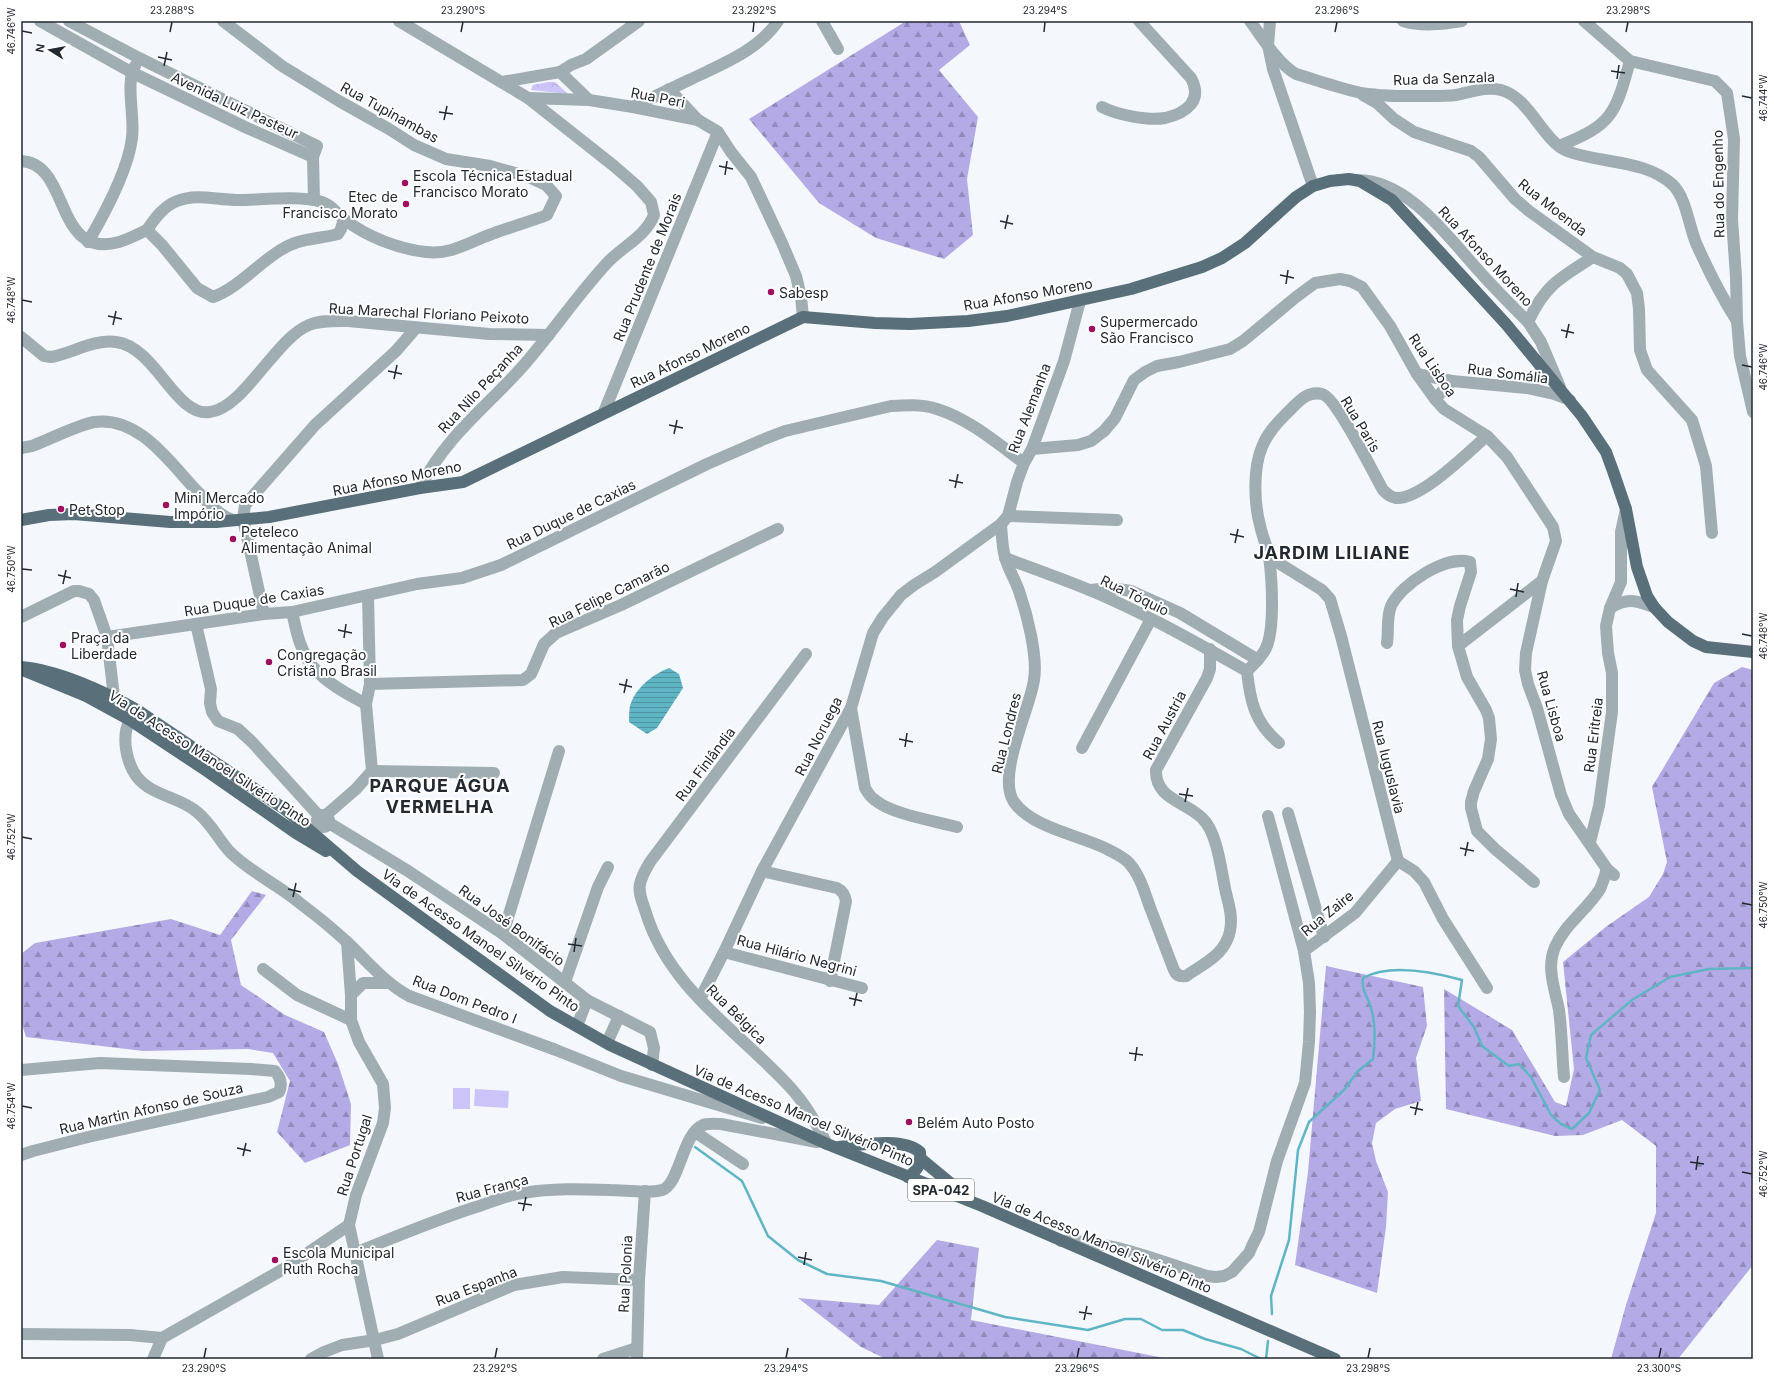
<svg xmlns="http://www.w3.org/2000/svg" width="1774" height="1380" font-family="Inter,sans-serif">
<defs>
<pattern id="forest-firs" width="22" height="20" patternUnits="userSpaceOnUse"><rect width="22" height="20" fill="#b4aae6"/><path d="M5 1l3.5 6h-7zM16 11l3.5 6h-7z" fill="#928abb"/></pattern>
<pattern id="park-crowns" width="20" height="18" patternUnits="userSpaceOnUse"><rect width="20" height="18" fill="#ccc3f9"/><path d="M2 6a3 3 0 1 1 6 0M12 15a3 3 0 1 1 6 0" fill="none" stroke="#afa8d6"/></pattern>
<pattern id="water-rules" width="6" height="5" patternUnits="userSpaceOnUse"><rect width="6" height="5" fill="#60b5c5"/><path d="M0 2.5h6" fill="none" stroke="#4f93a1"/></pattern>
</defs>
<rect width="100%" height="100%" fill="#f4f8fc"/>
<!-- grass -->
<g fill="#ccc3f9">
<rect x="453" y="1088" width="17" height="21"/>
<polygon points="475,1089 509,1091 508,1108 474,1106"/>
</g>
<!-- forest -->
<g fill="url(#forest-firs)">
<polygon points="911,21 959,21 970,45 939,70 978,117 967,179 973,235 944,259 876,238 819,203 749,119 903,23"/>
<polygon points="1742,667 1753,670 1753,1265 1678,1359 1611,1359 1626,1305 1656,1213 1656,1146 1622,1120 1583,1135 1555,1136 1446,1109 1444,989 1512,1030 1555,1102 1566,1106 1574,1069 1563,962 1607,926 1649,897 1663,874 1667,862 1652,787 1714,683"/>
<polygon points="252,891 266,895 231,940 241,985 285,1015 324,1032 338,1064 351,1104 350,1145 305,1163 277,1132 290,1081 273,1053 248,1049 143,1051 26,1037 21,1021 21,954 35,943 171,919 220,935"/>
<polygon points="1326,966 1423,987 1427,1026 1416,1058 1421,1101 1395,1109 1376,1123 1372,1143 1376,1161 1388,1192 1386,1227 1377,1293 1295,1265 1308,1172"/>
<polygon points="937,1240 979,1248 971,1320 1169,1359 886,1359 861,1347 798,1298 879,1305"/>
</g>
<!-- park -->
<polygon fill="url(#park-crowns)" points="548,82 555,82 568,94 531,90 533,85"/>
<!-- water -->
<path fill="url(#water-rules)" d="M669,668L679,674L683,688L657,728L647,734L629,722C629,717 629,711 630,706C635,688 653,674 669,668Z"/>
<g fill="none" stroke-linecap="round" stroke-linejoin="round">
<!-- stream -->
<g stroke="#60b5c5" stroke-width="2.5">
<polyline points="695,1147 742,1181 768,1236 798,1260 827,1274 881,1281 1005,1317 1088,1330 1125,1319 1141,1319 1162,1330 1183,1330 1205,1339 1241,1349 1261,1359"/>
<path d="M1272,1314L1271,1296L1289,1240L1298,1150L1309,1122L1345,1089L1357,1072L1373,1059C1375,1041 1376,1025 1371,1008C1368,997 1361,990 1363,978C1390,963 1433,972 1462,980L1458,1006L1474,1027L1482,1046L1509,1066L1519,1064L1531,1077L1551,1115L1561,1124L1572,1129L1589,1113L1600,1090L1586,1058L1591,1035L1632,1000L1670,977L1709,969L1753,968"/>
<polyline points="1266,1359 1268,1341"/>
</g>
<!-- minor -->
<g stroke="#a0adb3" stroke-width="12">
<polyline points="40,21 131,72 245,127 313,157"/>
<polyline points="69,21 139,58 317,146 313,157 314,200"/>
<path d="M399,21L528,98L614,166L637,186L651,202L654,215C646,236 622,247 608,262C578,294 552,333 523,366C486,408 446,436 420,488"/>
<polyline points="822,21 838,49"/>
<path d="M1250,21C1262,37 1278,64 1296,74C1316,80 1336,87 1357,92C1380,97 1406,96 1429,96C1438,96 1448,96 1456,95C1471,92 1487,86 1501,90C1529,97 1543,141 1567,151C1601,164 1645,159 1673,185C1686,198 1689,226 1696,243C1708,270 1721,296 1737,321"/>
<polyline points="1270,21 1268,45 1273,69 1313,186"/>
<path d="M1403,21C1422,27 1443,24 1462,21"/>
<polyline points="1584,21 1630,61 1715,81 1727,93 1734,139 1732,219 1736,277 1737,321 1740,356 1753,412"/>
<polyline points="560,72 589,100"/>
<polyline points="502,82 560,72 571,65 586,59 639,21"/>
<polyline points="669,89 698,120"/>
<polyline points="1363,95 1377,103 1394,119 1414,132 1471,151 1479,157 1515,199 1529,211 1593,257 1620,268 1627,274 1637,293 1639,309 1640,350 1647,370 1692,420 1706,466 1712,533"/>
<polyline points="528,98 589,100 633,107 698,120 718,132 731,152 751,177 782,243 796,276 801,297 803,317"/>
<path d="M633,107C652,98 670,89 689,80C720,65 758,51 778,21"/>
<path d="M1102,107C1117,115 1149,121 1165,118C1187,113 1203,100 1191,78L1139,21"/>
<path d="M1559,146C1612,125 1615,115 1630,61"/>
<path d="M21,161C71,163 53,260 119,242C129,239 138,234 147,230"/>
<path d="M1357,180C1408,180 1448,237 1479,271C1495,289 1511,305 1528,322L1541,342L1560,387"/>
<path d="M147,230C155,218 164,206 177,201C197,193 216,200 237,200C261,200 299,195 322,202C332,205 337,214 345,220C368,237 398,249 426,252C452,255 469,242 492,234C510,227 529,222 547,215L556,196L546,185L529,177L490,166L446,159L414,145L389,129L339,101L282,66L223,21"/>
<path d="M147,230L162,245L197,288L213,297C236,289 257,265 279,251C300,237 316,240 338,234L341,229L344,219"/>
<path d="M88,242C105,213 128,171 132,138C135,116 125,83 135,66"/>
<path d="M1528,322C1545,285 1560,278 1593,257"/>
<path d="M21,337L44,356L51,357C73,353 93,339 116,342C156,347 175,417 210,412C243,409 276,338 309,325C321,320 335,321 348,321L489,334L549,335"/>
<polyline points="1417,374 1452,381 1527,388 1554,394 1570,400"/>
<polyline points="1527,388 1537,379 1542,367"/>
<polyline points="1435,399 1452,381"/>
<polyline points="604,412 718,132"/>
<path d="M21,448L32,446C48,440 78,425 94,422C138,416 168,460 194,488C206,500 217,515 233,520"/>
<polyline points="1032,449 1078,445 1091,441 1104,431 1115,418 1134,380 1145,372 1157,366 1179,362 1230,349 1243,341 1296,297 1315,283 1340,279 1350,281 1362,287 1390,326 1417,374 1435,399 1444,409 1487,436 1507,457 1553,527 1556,541 1542,581 1526,653 1525,670 1528,684 1537,708 1561,795 1569,814 1607,869 1614,875"/>
<polyline points="1008,516 1117,520"/>
<path d="M1001,524C1002,535 1002,547 1005,557C1008,569 1015,579 1019,591C1027,614 1038,656 1034,680C1030,709 996,776 1014,802C1032,828 1079,835 1107,849C1114,853 1122,856 1128,862C1140,874 1145,894 1151,910C1159,930 1166,950 1174,970C1176,975 1180,977 1186,976C1200,966 1220,957 1227,940C1230,934 1231,926 1231,920C1231,911 1228,901 1226,893C1221,871 1218,833 1202,818C1185,801 1155,799 1156,770L1207,678L1210,669V649"/>
<polyline points="1269,557 1322,590 1330,599 1341,636 1398,861 1414,871 1424,882 1443,919 1487,988"/>
<path d="M1005,558C1032,568 1060,578 1087,589C1143,612 1195,642 1247,671C1250,701 1255,723 1279,743"/>
<polyline points="1090,590 1111,588 1131,591 1180,613 1258,660"/>
<path d="M1610,608C1628,597 1636,601 1654,607"/>
<path d="M292,612C295,624 297,637 302,648C311,675 343,692 366,704"/>
<polyline points="264,614 243,519 245,505 315,425 396,351 415,329"/>
<polyline points="21,617 74,591 79,591 89,594 94,600 107,637 114,697"/>
<polyline points="196,624 211,689 210,703 212,712 218,721 238,729 252,742 319,816"/>
<path d="M107,637L264,614L292,612L417,584L462,578L501,565L707,464L762,440L785,431L891,406C906,405 922,404 937,409C969,419 997,443 1024,463"/>
<path d="M1387,643C1389,630 1386,619 1391,606C1401,584 1446,555 1470,562L1471,572L1460,606L1457,620L1458,646L1467,677L1486,710L1489,718L1491,739L1488,759L1474,791L1471,802V808L1477,831L1495,849L1534,882"/>
<polyline points="1458,646 1542,581"/>
<path d="M806,654L650,862C646,869 642,875 640,884C638,894 643,903 646,913C669,988 738,1031 789,1086C805,1103 816,1123 827,1144"/>
<path d="M1247,671C1254,664 1262,657 1266,648C1275,629 1272,578 1269,557C1267,546 1262,536 1260,525C1254,503 1253,468 1262,447C1268,431 1281,419 1293,407C1301,399 1309,391 1322,394C1337,398 1373,473 1383,490C1387,494 1390,497 1396,498C1421,500 1468,452 1487,436"/>
<polyline points="370,684 523,680 531,674 544,644 556,633 621,605 778,529"/>
<path d="M851,708L865,788C868,793 870,797 875,800C891,814 935,821 957,827"/>
<path d="M130,720C121,736 126,762 137,777C152,796 180,797 197,812C211,823 218,839 230,852C251,873 279,885 301,904C317,916 333,929 348,943C368,962 385,983 409,996L556,1050L621,1076L762,1118"/>
<polyline points="1082,748 1151,619"/>
<polyline points="372,771 494,773"/>
<polyline points="1288,813 1324,937"/>
<circle cx="323" cy="821" r="6"/>
<polyline points="326,815 356,789 372,771 366,704 370,684 368,596"/>
<polyline points="329,823 408,871 503,934 587,1000 650,1032 654,1048 652,1065"/>
<polyline points="1590,842 1599,806 1612,712 1612,673 1608,653 1606,626 1610,608 1621,582 1621,532 1626,509"/>
<path d="M762,871L837,888C843,891 845,895 846,901L830,981"/>
<polyline points="503,934 559,751"/>
<polyline points="347,942 351,995 351,1020 359,1042 383,1084 385,1108 383,1123 356,1195 349,1225 378,1359"/>
<polyline points="1304,951 1355,913 1398,861"/>
<polyline points="724,952 862,988"/>
<polyline points="263,969 297,995 351,1020"/>
<polyline points="565,982 598,887 608,867"/>
<polyline points="351,995 363,983 389,983"/>
<polyline points="700,999 724,952 762,871 851,708 873,633 883,617 901,595 914,585 935,572 1001,524 1008,516 1017,482 1024,463 1032,449 1064,361 1080,301"/>
<polyline points="577,1026 587,1000"/>
<polyline points="607,1043 619,1016"/>
<path d="M21,1070L100,1063L251,1069L275,1071C280,1077 283,1084 279,1092L268,1097L88,1137L33,1151L21,1155"/>
<path d="M1564,1077C1562,1055 1562,1032 1559,1010C1555,989 1546,968 1555,947C1565,924 1587,910 1600,889C1603,883 1605,875 1607,869"/>
<polyline points="695,1132 743,1164"/>
<path d="M1061,1241C1108,1239 1162,1262 1207,1276L1216,1277L1224,1276L1232,1272L1249,1253L1252,1246L1259,1232L1277,1161L1305,1083L1309,1042L1310,1012L1309,983L1304,951L1268,816"/>
<path d="M355,1253C395,1237 435,1220 476,1207C491,1202 507,1195 523,1193C552,1188 581,1189 610,1190C624,1190 649,1194 662,1190C680,1184 682,1134 703,1125C709,1123 715,1124 721,1124L817,1142"/>
<polyline points="21,1334 130,1335 162,1338 287,1267 349,1225"/>
<polyline points="153,1359 162,1338"/>
<polyline points="311,1359 324,1352 342,1345 375,1340 398,1334 514,1285 563,1277 639,1280"/>
<polyline points="603,1359 637,1348"/>
<polyline points="637,1359 639,1280 645,1191"/>
</g>
<!-- major -->
<g stroke="#596f7a" stroke-width="12">
<polyline points="21,520 49,515 74,514 170,522 216,522 269,517 420,488 463,482 803,317 875,323 910,324 968,321 1007,316 1131,289 1202,267 1222,258 1245,243 1296,197 1313,186 1330,181 1349,179 1360,181 1392,200 1506,324 1582,416 1606,452 1613,471 1626,509 1637,567 1647,596 1654,607 1668,622 1693,641 1706,647 1753,652"/>
<path d="M21,667C58,670 105,692 137,710L286,810L357,871L550,1011L610,1045L827,1144L982,1206L1335,1359"/>
<polyline points="25,671 86,696 130,720 207,771 296,833 326,851"/>
<path d="M839,1147C861,1145 902,1137 920,1152C921,1164 918,1170 908,1177"/>
<polyline points="921,1159 967,1197"/>
</g>
</g>
<!-- ticks -->
<path fill="none" stroke="#222931" stroke-width="1.5" d="M22,31L32,33M170,32L172,22M461,32L463,22M753,32L754,22M1044,32L1045,22M1335,32L1337,22M1626,32L1628,22M158,57L172,60M164,66L167,52M1611,71L1625,73M1617,79L1619,65M1742,96L1752,98M439,112L453,114M444,120L447,106M719,166L733,169M725,175L727,161M1000,221L1013,224M1005,229L1008,215M1280,275L1294,278M1286,284L1288,270M22,300L32,302M108,316L122,319M113,325L116,311M1561,330L1574,333M1566,338L1569,324M1742,365L1752,367M388,371L402,374M394,379L397,365M669,425L683,428M674,434L677,420M949,480L963,483M955,488L958,474M1230,534L1244,537M1235,543L1238,529M22,569L32,570M58,575L71,578M63,584L66,570M1510,589L1524,592M1516,597L1518,583M338,630L352,633M1742,634L1752,636M344,638L346,624M619,684L632,687M624,693L627,679M899,739L913,742M905,747L907,733M1179,794L1193,796M1185,802L1188,788M22,837L32,839M1460,848L1474,851M1465,856L1468,842M288,889L301,892M293,897L296,883M1742,903L1752,905M568,944L582,946M574,952L576,938M849,998L862,1001M854,1006L857,993M1129,1053L1143,1055M1135,1061L1137,1047M22,1106L32,1108M1410,1107L1423,1110M1415,1115L1418,1102M237,1148L251,1151M243,1156L246,1143M1690,1162L1704,1164M1696,1170L1698,1156M1742,1172L1752,1174M518,1203L532,1205M523,1211L526,1197M798,1257L812,1260M804,1265L806,1252M1079,1312L1092,1314M1084,1320L1087,1306M204,1358L206,1348M495,1358L497,1348M786,1358L788,1348M1077,1358L1079,1348M1368,1358L1370,1348M1659,1358L1661,1348"/>
<!-- markers -->
<g fill="#9c1160" stroke="#fff" stroke-width="1.5">
<circle cx="405" cy="183" r="4"/>
<circle cx="406" cy="204" r="4"/>
<circle cx="771" cy="292" r="4"/>
<circle cx="1092" cy="329" r="4"/>
<circle cx="166" cy="505" r="4"/>
<circle cx="61" cy="509" r="4"/>
<circle cx="233" cy="539" r="4"/>
<circle cx="63" cy="645" r="4"/>
<circle cx="269" cy="662" r="4"/>
<circle cx="909" cy="1122" r="4"/>
<circle cx="275" cy="1260" r="4"/>
</g>
<g text-anchor="middle" dominant-baseline="central" stroke-width="4" stroke-linejoin="round" paint-order="stroke">
<!-- shield labels -->
<rect fill="#fff" stroke="#64696f" stroke-width="1" x="908" y="1179" width="66" height="22" rx="3"/>
<g font-size="13" font-weight="bold" fill="#222931">
<text x="941" y="1190">SPA-042</text>
</g>
<!-- street labels -->
<g font-size="14" fill="#222931" stroke="#fff">
<text transform="translate(1444 78) rotate(-2)">Rua da Senzala</text>
<text transform="translate(658 97) rotate(11)">Rua Peri</text>
<text transform="translate(235 105) rotate(25)">Avenida Luiz Pasteur</text>
<text transform="translate(390 112) rotate(29)">Rua Tupinambas</text>
<text transform="translate(1718 184) rotate(-91)">Rua do Engenho</text>
<text transform="translate(1553 207) rotate(38)">Rua Moenda</text>
<text transform="translate(1486 256) rotate(47)">Rua Afonso Moreno</text>
<text transform="translate(647 267) rotate(-68)">Rua Prudente de Morais</text>
<text transform="translate(1028 294) rotate(-10)">Rua Afonso Moreno</text>
<text transform="translate(429 313) rotate(3)">Rua Marechal Floriano Peixoto</text>
<text transform="translate(690 355) rotate(-26)">Rua Afonso Moreno</text>
<text transform="translate(1433 365) rotate(56)">Rua Lisboa</text>
<text transform="translate(1508 373) rotate(7)">Rua Somália</text>
<text transform="translate(480 388) rotate(-47)">Rua Nilo Peçanha</text>
<text transform="translate(1029 408) rotate(-69)">Rua Alemanha</text>
<text transform="translate(1361 424) rotate(59)">Rua Paris</text>
<text transform="translate(397 478) rotate(-11)">Rua Afonso Moreno</text>
<text transform="translate(571 514) rotate(-26)">Rua Duque de Caxias</text>
<text transform="translate(609 594) rotate(-26)">Rua Felipe Camarão</text>
<text transform="translate(1135 595) rotate(26)">Rua Tóquio</text>
<text transform="translate(254 600) rotate(-9)">Rua Duque de Caxias</text>
<text transform="translate(1552 706) rotate(74)">Rua Lisboa</text>
<text transform="translate(1164 725) rotate(-62)">Rua Austria</text>
<text transform="translate(1006 733) rotate(-76)">Rua Londres</text>
<text transform="translate(1593 735) rotate(-83)">Rua Eritreia</text>
<text transform="translate(818 736) rotate(-63)">Rua Noruega</text>
<text transform="translate(210 758) rotate(33)">Via de Acesso Manoel Silvério Pinto</text>
<text transform="translate(705 764) rotate(-53)">Rua Finlândia</text>
<text transform="translate(1389 767) rotate(76)">Rua Iuguslavia</text>
<text transform="translate(1327 913) rotate(-39)">Rua Zaire</text>
<text transform="translate(512 925) rotate(36)">Rua José Bonifácio</text>
<text transform="translate(481 940) rotate(35)">Via de Acesso Manoel Silvério Pinto</text>
<text transform="translate(797 955) rotate(15)">Rua Hilário Negrini</text>
<text transform="translate(465 999) rotate(21)">Rua Dom Pedro I</text>
<text transform="translate(737 1014) rotate(45)">Rua Bélgica</text>
<text transform="translate(151 1108) rotate(-13)">Rua Martin Afonso de Souza</text>
<text transform="translate(804 1115) rotate(23)">Via de Acesso Manoel Silvério Pinto</text>
<text transform="translate(354 1155) rotate(-72)">Rua Portugal</text>
<text transform="translate(492 1188) rotate(-15)">Rua França</text>
<text transform="translate(1102 1242) rotate(23)">Via de Acesso Manoel Silvério Pinto</text>
<text transform="translate(625 1274) rotate(-87)">Rua Polonia</text>
<text transform="translate(476 1286) rotate(-21)">Rua Espanha</text>
</g>
<!-- poi labels -->
<g font-size="14" fill="#222931" stroke="#fff" text-anchor="start">
<text x="413" y="175">Escola Técnica Estadual<tspan x="413" dy="16">Francisco Morato</tspan></text>
<text x="398" y="196" text-anchor="end">Etec de<tspan x="398" dy="16">Francisco Morato</tspan></text>
<text x="779" y="292">Sabesp</text>
<text x="1100" y="321">Supermercado<tspan x="1100" dy="16">São Francisco</tspan></text>
<text x="174" y="497">Mini Mercado<tspan x="174" dy="16">Impório</tspan></text>
<text x="69" y="509">Pet Stop</text>
<text x="241" y="531">Peteleco<tspan x="241" dy="16">Alimentação Animal</tspan></text>
<text x="71" y="637">Praça da<tspan x="71" dy="16">Liberdade</tspan></text>
<text x="277" y="654">Congregação<tspan x="277" dy="16">Cristã no Brasil</tspan></text>
<text x="917" y="1122">Belém Auto Posto</text>
<text x="283" y="1252">Escola Municipal<tspan x="283" dy="16">Ruth Rocha</tspan></text>
</g>
<!-- district labels -->
<g font-size="18" font-weight="bold" letter-spacing="1" fill="#222931" stroke="#fff">
<text x="1332" y="552">JARDIM LILIANE</text>
<text x="440" y="785">PARQUE ÁGUA<tspan x="440" dy="21">VERMELHA</tspan></text>
</g>
</g>
<!-- border -->
<rect width="1774" height="1380" fill="none" stroke="#ffffff" stroke-width="44"/>
<!-- north arrow -->
<g transform="translate(50 50) rotate(281)" stroke="#ffffff" stroke-width="3" paint-order="stroke">
<path d="M0-3L7 15L0 10L-7 15Z" fill="#222931"/>
<text y="-6" font-size="11" font-weight="bold" text-anchor="middle" fill="#222931">N</text>
</g>
<rect x="22" y="22" width="1730" height="1336" fill="none" stroke="#222931" stroke-width="1.5"/>
<g font-size="10" text-anchor="middle" fill="#222931">
<text x="172" y="14">23.288°S</text>
<text x="463" y="14">23.290°S</text>
<text x="754" y="14">23.292°S</text>
<text x="1045" y="14">23.294°S</text>
<text x="1337" y="14">23.296°S</text>
<text x="1628" y="14">23.298°S</text>
<text transform="translate(11 31) rotate(-90)" y="4">46.746°W</text>
<text transform="translate(1763 98) rotate(-90)" y="4">46.744°W</text>
<text transform="translate(11 300) rotate(-90)" y="4">46.748°W</text>
<text transform="translate(1763 367) rotate(-90)" y="4">46.746°W</text>
<text transform="translate(11 569) rotate(-90)" y="4">46.750°W</text>
<text transform="translate(1763 636) rotate(-90)" y="4">46.748°W</text>
<text transform="translate(11 837) rotate(-90)" y="4">46.752°W</text>
<text transform="translate(1763 905) rotate(-90)" y="4">46.750°W</text>
<text transform="translate(11 1106) rotate(-90)" y="4">46.754°W</text>
<text transform="translate(1763 1174) rotate(-90)" y="4">46.752°W</text>
<text x="204" y="1372">23.290°S</text>
<text x="495" y="1372">23.292°S</text>
<text x="786" y="1372">23.294°S</text>
<text x="1077" y="1372">23.296°S</text>
<text x="1368" y="1372">23.298°S</text>
<text x="1659" y="1372">23.300°S</text>
</g>
</svg>
